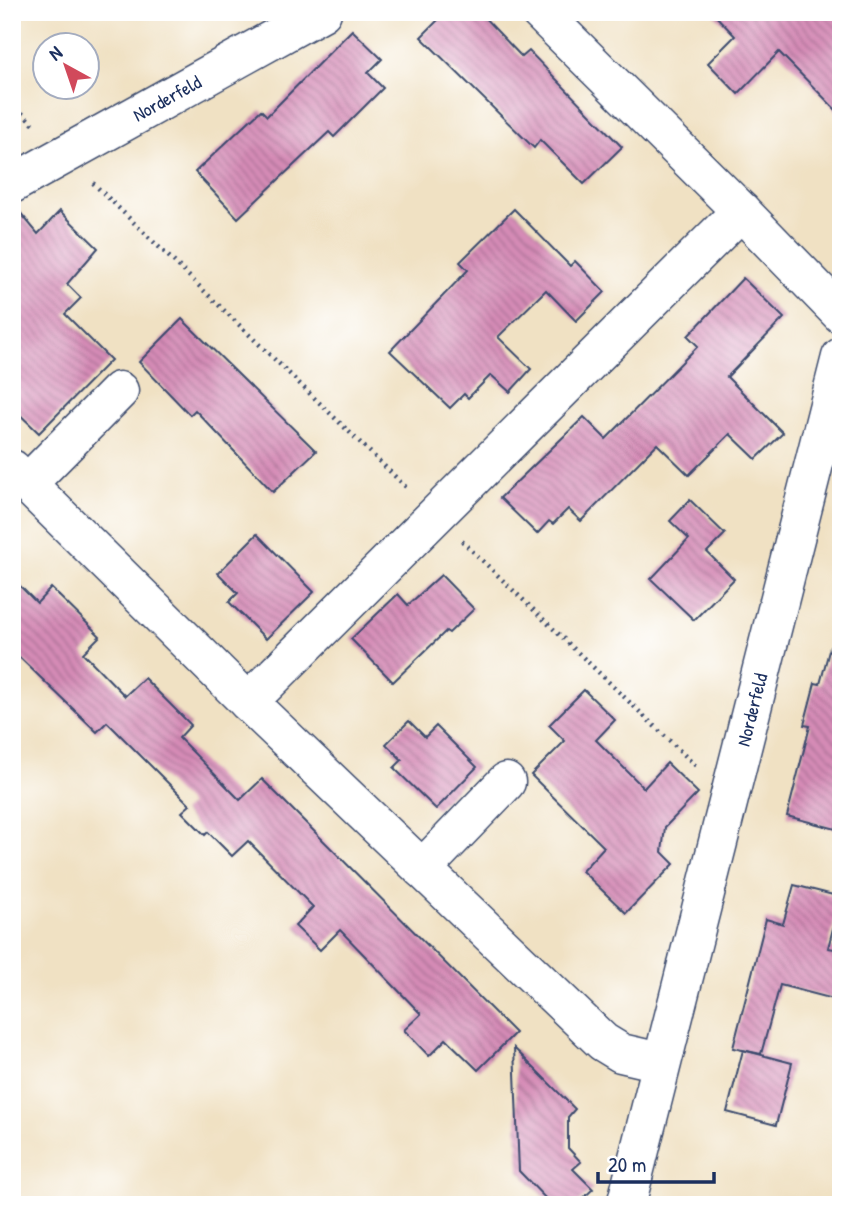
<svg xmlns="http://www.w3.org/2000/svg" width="853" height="1217" font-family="'Patrick Hand',sans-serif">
<defs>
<pattern id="building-back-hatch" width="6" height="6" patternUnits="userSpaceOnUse" patternTransform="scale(1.75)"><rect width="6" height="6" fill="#d58bb6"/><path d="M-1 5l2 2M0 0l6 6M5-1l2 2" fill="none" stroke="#ac7297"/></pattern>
</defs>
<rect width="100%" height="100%" fill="#fff"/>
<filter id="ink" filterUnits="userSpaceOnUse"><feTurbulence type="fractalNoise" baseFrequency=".0143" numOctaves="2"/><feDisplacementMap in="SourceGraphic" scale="14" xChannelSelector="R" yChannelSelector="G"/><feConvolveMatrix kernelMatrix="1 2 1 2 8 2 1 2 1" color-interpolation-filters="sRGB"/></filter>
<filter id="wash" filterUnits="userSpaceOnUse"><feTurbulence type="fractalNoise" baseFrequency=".00686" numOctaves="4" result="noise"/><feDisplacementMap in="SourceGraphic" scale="28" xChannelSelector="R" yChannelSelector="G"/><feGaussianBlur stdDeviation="1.57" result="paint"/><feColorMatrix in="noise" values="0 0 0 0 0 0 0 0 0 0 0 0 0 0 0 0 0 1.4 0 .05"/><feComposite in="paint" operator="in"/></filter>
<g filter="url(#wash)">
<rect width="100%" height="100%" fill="#f0e1c3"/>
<g id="blocks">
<!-- building -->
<g fill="url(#building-back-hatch)">
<polygon points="446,12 479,12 522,57 529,51 622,147 584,184 540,140 534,148 421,37"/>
<polygon points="712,12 841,12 841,115 779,52 738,94 708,63 735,36"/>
<polygon points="352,30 382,59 368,73 383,88 334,137 329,132 238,218 195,172 261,110 267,116"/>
<polygon points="14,205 38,234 60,211 98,248 67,284 81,298 65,314 111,360 39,433 12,407"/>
<polygon points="514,209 570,266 575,261 605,292 576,321 546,290 498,337 531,369 510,392 491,375 468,398 464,394 450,408 390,351 468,270 460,262"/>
<polygon points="743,278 784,318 727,377 783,433 756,459 730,434 689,475 657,444 581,521 568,509 553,524 549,521 537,534 500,498 584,417 606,439 698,346 688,336"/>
<polygon points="182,319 316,451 273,492 195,410 190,415 139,362"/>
<polygon points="690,500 725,534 707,552 734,579 694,620 651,579 689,539 670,521"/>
<polygon points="257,534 314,592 266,639 229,602 238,593 218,573"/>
<polygon points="441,575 474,609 449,633 446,631 393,682 351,639 398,594 408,605"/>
<polygon points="12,578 37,603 51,588 100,636 83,653 125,696 144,678 191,725 179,738 240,800 262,779 515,1033 478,1070 446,1039 429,1056 404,1030 421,1014 340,930 320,950 295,926 313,907 248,841 232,856 208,832 205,835 182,812 190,805 107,722 97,732 12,650"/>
<polygon points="830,647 841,648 841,811 836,829 787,816 810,726 804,725 815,683 820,684"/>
<polygon points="584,690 615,720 596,740 644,788 667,763 698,793 665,827 662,852 674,864 626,913 582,871 604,847 531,775 565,741 549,725"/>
<polygon points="409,721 425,737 436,726 477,767 436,809 394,768 402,760 386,744"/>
<polygon points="794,885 841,897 828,948 841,950 841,1001 780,985 761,1054 733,1048 766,919 783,924"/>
<polygon points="514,1048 575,1109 568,1117 568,1148 581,1162 573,1169 593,1189 576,1205 552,1205 519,1171"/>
<polygon points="743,1050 792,1063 776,1125 727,1112"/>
</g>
</g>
</g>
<g filter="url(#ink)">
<use href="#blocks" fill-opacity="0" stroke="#3b4a6d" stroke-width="2"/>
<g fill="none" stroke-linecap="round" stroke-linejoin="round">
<defs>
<g id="minor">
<polyline points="540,12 741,211 841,314"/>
<path id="s1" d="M12,184L322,12"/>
<polyline points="12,469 248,702 603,1042 621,1053 660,1062"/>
<polyline points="27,484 119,391"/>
<polyline points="248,702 741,211"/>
<polyline points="422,869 506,782"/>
<path id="s2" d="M626,1205L841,357"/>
</g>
</defs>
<!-- minor casing -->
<use href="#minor" stroke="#3b4a6d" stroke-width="41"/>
<!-- path -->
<g stroke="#3b4a6d" stroke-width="4.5" stroke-dasharray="2 5" stroke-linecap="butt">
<polyline points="12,103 36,127"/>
<polyline points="93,183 408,489"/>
<polyline points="462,541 698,768"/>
</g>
<!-- minor -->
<use href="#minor" stroke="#fff" stroke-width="38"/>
</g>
</g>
<g text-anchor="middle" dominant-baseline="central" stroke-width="5" stroke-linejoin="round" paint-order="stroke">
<!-- street labels -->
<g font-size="19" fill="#1b2f5e" stroke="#fff">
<text stroke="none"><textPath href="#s1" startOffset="177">Norderfeld</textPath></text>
<text stroke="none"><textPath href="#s2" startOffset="511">Norderfeld</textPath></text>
</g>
</g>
<!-- margin -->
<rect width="853" height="1217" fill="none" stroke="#fff" stroke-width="42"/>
<!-- north arrow -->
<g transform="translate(66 66) rotate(320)"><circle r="33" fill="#ffffff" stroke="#a4acbf" stroke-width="2"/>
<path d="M0-5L12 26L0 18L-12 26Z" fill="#d1495b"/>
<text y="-10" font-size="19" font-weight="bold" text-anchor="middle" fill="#1b2f5e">N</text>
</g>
<!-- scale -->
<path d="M598 1172v10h116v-10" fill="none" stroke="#1b2f5e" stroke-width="3.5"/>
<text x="608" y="1172" font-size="21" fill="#1b2f5e" stroke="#ffffff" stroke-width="5" paint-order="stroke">20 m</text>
</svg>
